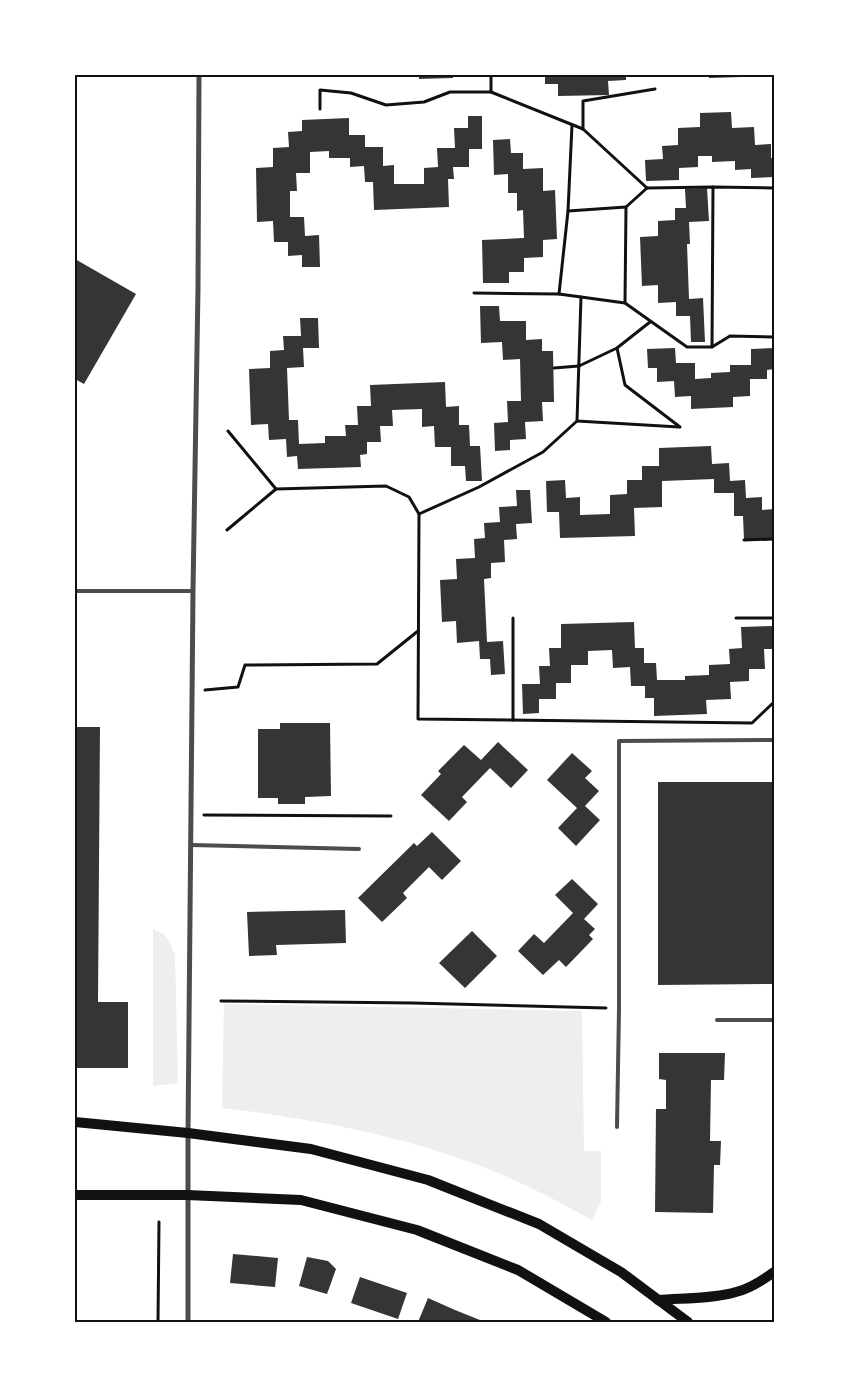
<svg xmlns="http://www.w3.org/2000/svg" width="849" height="1397" font-family="Signika,sans-serif">
<rect width="100%" height="100%" fill="#fff"/>
<!-- green -->
<g fill="#eee">
<path d="M153,930C168,933 170,943 175,955L178,1083L153,1086Z"/>
<path d="M224,1004L582,1011L584,1151H601V1201L592,1220C560,1202 527,1185 493,1171C406,1136 314,1119 222,1108Z"/>
</g>
<!-- building -->
<g fill="#353535">
<polygon points="419,75 453,75 453,78 419,79"/>
<polygon points="545,75 626,75 626,80 608,81 609,95 558,96 558,84 545,84"/>
<polygon points="709,75 741,75 741,77 709,78"/>
<polygon points="731,112 732,128 754,127 755,145 771,144 771,158 774,158 774,177 751,178 751,169 735,170 735,161 712,162 712,156 698,156 698,167 679,168 679,180 646,181 645,160 663,159 662,146 678,145 678,128 700,127 700,113"/>
<polygon points="468,116 482,116 482,149 469,149 469,167 453,167 454,179 448,179 449,207 374,210 373,182 365,182 364,166 350,167 350,158 329,158 329,151 310,152 310,173 296,173 297,191 290,191 290,217 304,217 305,236 319,235 320,267 302,267 302,255 288,256 288,242 274,242 273,221 257,222 256,168 273,167 273,148 289,147 288,132 302,131 302,120 349,118 349,135 365,135 365,147 383,147 383,166 394,165 394,184 424,184 424,168 438,167 437,148 455,148 454,128 468,128"/>
<polygon points="510,139 511,153 523,153 523,169 543,168 543,191 555,190 557,239 543,240 543,257 524,258 524,272 509,272 509,283 483,283 482,240 524,238 523,210 517,211 517,193 508,193 508,174 494,175 493,140"/>
<polygon points="707,188 709,221 689,222 690,244 687,244 689,299 703,298 705,342 691,342 690,316 676,316 676,302 658,303 658,285 642,286 640,237 658,236 658,221 675,220 675,208 686,208 685,189"/>
<polygon points="75,259 136,294 84,384 75,379"/>
<polygon points="480,306 499,306 500,321 526,321 526,340 542,339 542,351 553,351 554,402 542,402 543,421 525,422 526,439 510,440 510,450 495,451 494,423 508,422 507,401 521,401 520,359 503,360 502,342 481,343"/>
<polygon points="300,318 318,318 319,348 303,348 304,367 287,368 289,420 298,420 299,444 325,443 325,436 346,436 345,425 358,425 357,406 371,406 370,385 445,382 446,407 459,406 459,425 469,425 470,446 480,446 482,481 466,481 465,466 451,466 451,447 435,447 434,426 422,427 422,409 392,410 393,426 380,426 381,442 367,442 367,454 360,455 361,467 298,469 297,456 287,457 286,439 269,440 268,424 251,425 249,369 270,368 270,351 284,350 283,336 301,336"/>
<polygon points="675,348 676,363 695,363 695,379 711,378 711,373 730,372 730,365 751,365 751,349 774,348 774,369 767,370 767,379 750,379 750,396 733,397 733,407 691,409 691,396 675,397 674,381 657,382 657,368 648,368 647,349"/>
<polygon points="711,446 712,464 729,463 730,481 745,480 746,498 762,497 762,510 774,509 774,539 744,540 743,516 734,516 734,493 714,493 714,479 662,481 662,507 634,508 635,536 560,538 559,512 547,512 546,481 565,480 566,498 580,497 580,515 610,514 610,495 627,494 627,480 642,480 642,466 659,466 659,448"/>
<polygon points="516,490 530,490 532,523 516,524 517,539 504,540 505,562 491,563 491,578 484,579 487,642 503,641 505,674 491,675 490,659 480,659 479,641 457,643 456,621 442,622 440,580 457,579 456,559 475,558 474,539 485,538 484,523 500,522 499,507 517,506"/>
<polygon points="634,622 635,648 644,648 644,663 656,663 657,680 685,680 685,676 709,675 709,665 730,664 729,649 742,648 741,627 774,626 774,649 764,649 765,669 749,669 749,681 730,682 731,699 706,700 707,714 654,716 654,698 645,698 645,686 631,686 630,667 613,668 612,650 588,651 588,665 571,665 571,683 556,683 556,699 539,699 539,713 523,714 522,684 540,684 539,666 550,666 549,648 561,648 561,624"/>
<polygon points="280,723 330,723 331,796 305,797 305,804 278,804 278,798 258,798 258,729 280,729"/>
<polygon points="75,727 100,727 98,1002 128,1002 128,1068 75,1068"/>
<polygon points="498,742 528,770 511,788 490,768 462,797 467,802 449,821 421,795 441,774 438,771 464,745 481,760"/>
<polygon points="572,753 592,771 585,778 599,791 585,806 600,820 576,846 558,828 577,808 547,780"/>
<polygon points="658,782 774,782 774,984 658,985"/>
<polygon points="432,832 461,861 442,880 429,867 403,893 407,898 382,922 358,898 414,843 417,846"/>
<polygon points="572,879 598,904 584,919 595,929 589,935 593,939 566,967 559,960 543,975 518,951 534,934 544,943 573,913 555,895"/>
<polygon points="345,910 346,943 276,945 277,955 249,956 247,912"/>
<polygon points="472,931 497,956 465,988 439,963"/>
<polygon points="659,1053 725,1053 724,1080 711,1080 710,1141 721,1141 720,1165 714,1165 713,1213 655,1212 656,1109 666,1109 666,1080 659,1079"/>
<polygon points="233,1254 278,1258 275,1287 230,1283"/>
<polygon points="307,1257 328,1261 336,1269 327,1294 299,1286"/>
<polygon points="360,1277 407,1293 398,1319 351,1303"/>
<polygon points="428,1298 455,1310 485,1322 418,1322"/>
</g>
<g fill="none" stroke-linecap="round" stroke-linejoin="round">
<!-- path -->
<g stroke="#111" stroke-width="3">
<polyline points="491,75 491,92"/>
<polyline points="320,109 320,90 351,93 386,105 424,102 450,92 491,92 583,129 647,188"/>
<polyline points="583,129 583,101 655,89"/>
<polyline points="774,188 713,187 647,188 626,207 625,303 687,347 712,347 730,336 774,337"/>
<polyline points="568,211 626,207"/>
<polyline points="474,293 559,294 625,303"/>
<polyline points="559,294 568,211 572,125"/>
<polyline points="712,347 713,187"/>
<polyline points="617,348 625,385 680,427"/>
<polyline points="554,368 579,366 617,348 650,322"/>
<polyline points="577,421 679,427"/>
<polyline points="276,489 386,486 409,497 419,514 418,719 752,723 774,702"/>
<polyline points="419,514 479,487 543,452 577,421 581,297"/>
<polyline points="227,530 276,489 228,431"/>
<polyline points="744,540 774,539"/>
<polyline points="513,618 513,720"/>
<polyline points="736,618 774,618"/>
<polyline points="205,690 238,687 245,665 377,664 418,631"/>
<polyline points="204,815 391,816"/>
<polyline points="221,1001 413,1003 606,1008"/>
<polyline points="158,1322 159,1222"/>
</g>
<!-- service -->
<g stroke="#4c4c4c" stroke-width="4">
<polyline points="75,591 193,591"/>
<polyline points="191,845 359,849"/>
<polyline points="717,1020 774,1020"/>
<polyline points="617,1127 619,1009 619,741 774,740"/>
</g>
<!-- minor -->
<polyline stroke="#4c4c4c" stroke-width="5" points="188,1322 188,1133 193,591 198,288 199,75"/>
<!-- secondary -->
<g stroke="#111" stroke-width="10">
<polyline points="75,1122 188,1133 311,1149 428,1180 539,1224 621,1272 688,1322"/>
<polyline points="75,1195 187,1195 301,1200 417,1230 518,1270 606,1322"/>
<path d="M658,1300C683,1298 712,1299 736,1292C749,1289 763,1280 774,1272"/>
</g>
</g>
<!-- border -->
<rect width="849" height="1397" fill="none" stroke="#ffffff" stroke-width="152"/>
<rect x="76" y="76" width="697" height="1245" fill="none" stroke="#111" stroke-width="2"/>
</svg>
